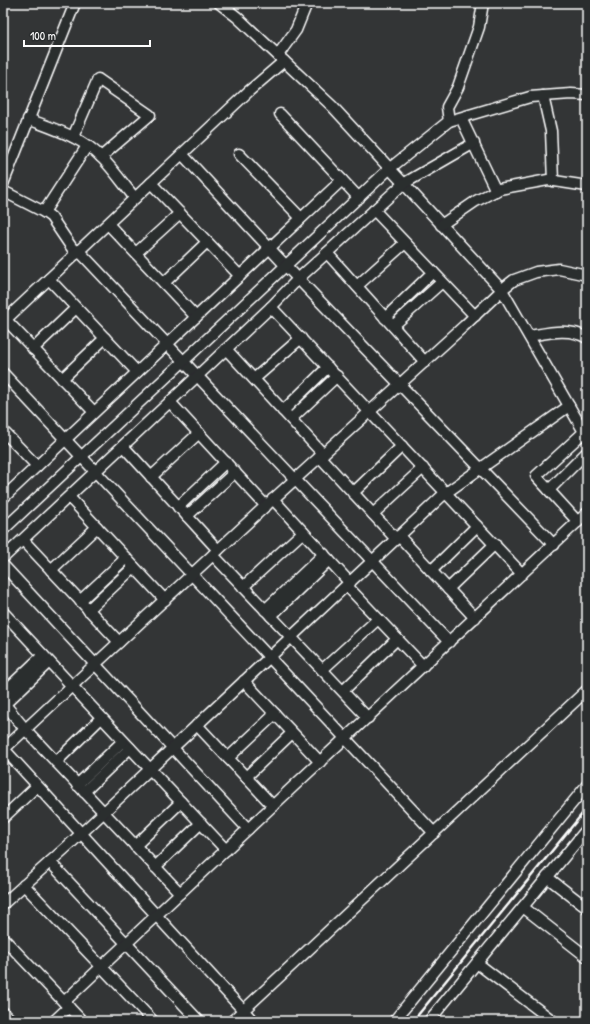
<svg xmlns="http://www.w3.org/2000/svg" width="590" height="1024" font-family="'Patrick Hand',sans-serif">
<rect width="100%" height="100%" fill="#333536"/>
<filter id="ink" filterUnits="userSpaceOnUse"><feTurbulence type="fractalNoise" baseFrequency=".025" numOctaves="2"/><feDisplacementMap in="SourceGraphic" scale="8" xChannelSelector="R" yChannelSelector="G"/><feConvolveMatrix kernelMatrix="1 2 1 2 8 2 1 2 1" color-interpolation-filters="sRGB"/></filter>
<g filter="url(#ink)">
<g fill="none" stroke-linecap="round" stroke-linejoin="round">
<defs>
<g id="minor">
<polyline points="219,3 237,17 332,106 502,290 587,437"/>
<polyline points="278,55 296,30 307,3"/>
<polyline points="543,96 551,131 553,181"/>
<polyline points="280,114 359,198"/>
<polyline points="461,118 496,191"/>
<path d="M28,119C54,129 82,137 102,158C114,170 124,185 135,198"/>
<polyline points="449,121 447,107 458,87 479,27 483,3"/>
<polyline points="73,137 98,79 150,115 101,157"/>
<polyline points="182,154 286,266 554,545"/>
<polyline points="239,154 301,218"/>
<polyline points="151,183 240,276"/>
<polyline points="3,184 75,3"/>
<polyline points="3,191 44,212 51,217 76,254"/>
<polyline points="374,210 475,316"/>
<polyline points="44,212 87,146"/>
<polyline points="108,224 196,317"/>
<polyline points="441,225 476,201 499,189 548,180 587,186"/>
<polyline points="79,251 449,642"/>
<polyline points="136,253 180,213"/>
<polyline points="327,253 425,362"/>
<polyline points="49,279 137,372"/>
<polyline points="164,283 207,242"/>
<polyline points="357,286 405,243"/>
<polyline points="271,307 522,574"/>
<polyline points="385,318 433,272"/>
<polyline points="6,320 94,412"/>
<polyline points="3,322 249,91 284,61"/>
<polyline points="393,326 442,282"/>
<path d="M529,336C547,333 570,327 587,338"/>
<polyline points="33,349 76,308"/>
<polyline points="226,349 323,454"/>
<polyline points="3,373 434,833"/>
<polyline points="62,379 105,338"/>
<polyline points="254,379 301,338"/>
<polyline points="170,402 266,506"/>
<polyline points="283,411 328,367"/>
<polyline points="291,419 337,376"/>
<polyline points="3,431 37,466"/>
<polyline points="123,446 218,550"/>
<polyline points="320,457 396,539"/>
<polyline points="151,477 199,433"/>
<polyline points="549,490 587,452"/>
<polyline points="353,493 402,446"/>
<polyline points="69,497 165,600"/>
<polyline points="3,498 342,180"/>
<polyline points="273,499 350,583"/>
<polyline points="178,507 226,462"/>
<polyline points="373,514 423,468"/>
<polyline points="187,516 235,472"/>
<polyline points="578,522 536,476 584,432"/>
<polyline points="3,530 389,169 449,121 530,97 571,94 587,95"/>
<polyline points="399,536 475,618"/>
<polyline points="23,540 119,642"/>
<polyline points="213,555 368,718"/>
<polyline points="3,558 271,307 298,279 403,184 474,143"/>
<polyline points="3,565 248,829"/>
<polyline points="51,570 97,527"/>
<polyline points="431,571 477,526"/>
<polyline points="347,586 423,666"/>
<polyline points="243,587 303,532"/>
<polyline points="448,589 495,544"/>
<polyline points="80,601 126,558"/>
<polyline points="88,610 134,567"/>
<polyline points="265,610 324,554"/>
<polyline points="3,612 72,686 226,850"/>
<polyline points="271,616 329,560"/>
<polyline points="322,670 378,619"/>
<polyline points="244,681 320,762"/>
<polyline points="343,691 397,639"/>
<polyline points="3,693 43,655"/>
<polyline points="3,702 25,729 180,893"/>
<polyline points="5,704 49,662"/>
<polyline points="197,725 273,806"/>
<polyline points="3,748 253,1021"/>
<polyline points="3,750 259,512 464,326 505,287 514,280 536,272 559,269 587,275"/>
<polyline points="228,758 275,714"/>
<polyline points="56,762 101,718"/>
<polyline points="246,777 292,733"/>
<polyline points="77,785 123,741"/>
<polyline points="84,792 130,748"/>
<polyline points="3,818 37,786"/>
<polyline points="135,846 181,802"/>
<polyline points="50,862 199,1021"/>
<polyline points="155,867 201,823"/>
<polyline points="547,877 587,908"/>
<polyline points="24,885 153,1021"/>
<polyline points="3,904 71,843 443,495 569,406"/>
<polyline points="523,907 587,957"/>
<polyline points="3,938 82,1021"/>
<polyline points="477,963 553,1021"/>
<polyline points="64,1002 297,783 587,513"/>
<polyline points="3,1012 12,1021"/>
<polyline points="54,1021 69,1007"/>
<polyline points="232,1021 587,690"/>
<polyline points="394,1021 587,785"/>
<polyline points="429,1021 587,829"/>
</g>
</defs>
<!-- minor casing -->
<use href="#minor" stroke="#fff" stroke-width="13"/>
<!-- minor -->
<use href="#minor" stroke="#2a2d2e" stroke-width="10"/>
<!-- rail -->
<polyline stroke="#fff" stroke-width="2.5" points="413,1021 587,808"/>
</g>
</g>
<!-- margin -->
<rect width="590" height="1024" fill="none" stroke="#2a2d2e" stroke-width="16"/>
<rect x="8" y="8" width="574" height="1008" fill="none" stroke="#fff" stroke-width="1.5" filter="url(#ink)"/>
<!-- scale -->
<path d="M24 40v6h126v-6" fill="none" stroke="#ffffff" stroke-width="2"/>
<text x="30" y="40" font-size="12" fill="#ffffff" stroke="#2a2d2e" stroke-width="3" paint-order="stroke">100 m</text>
</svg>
